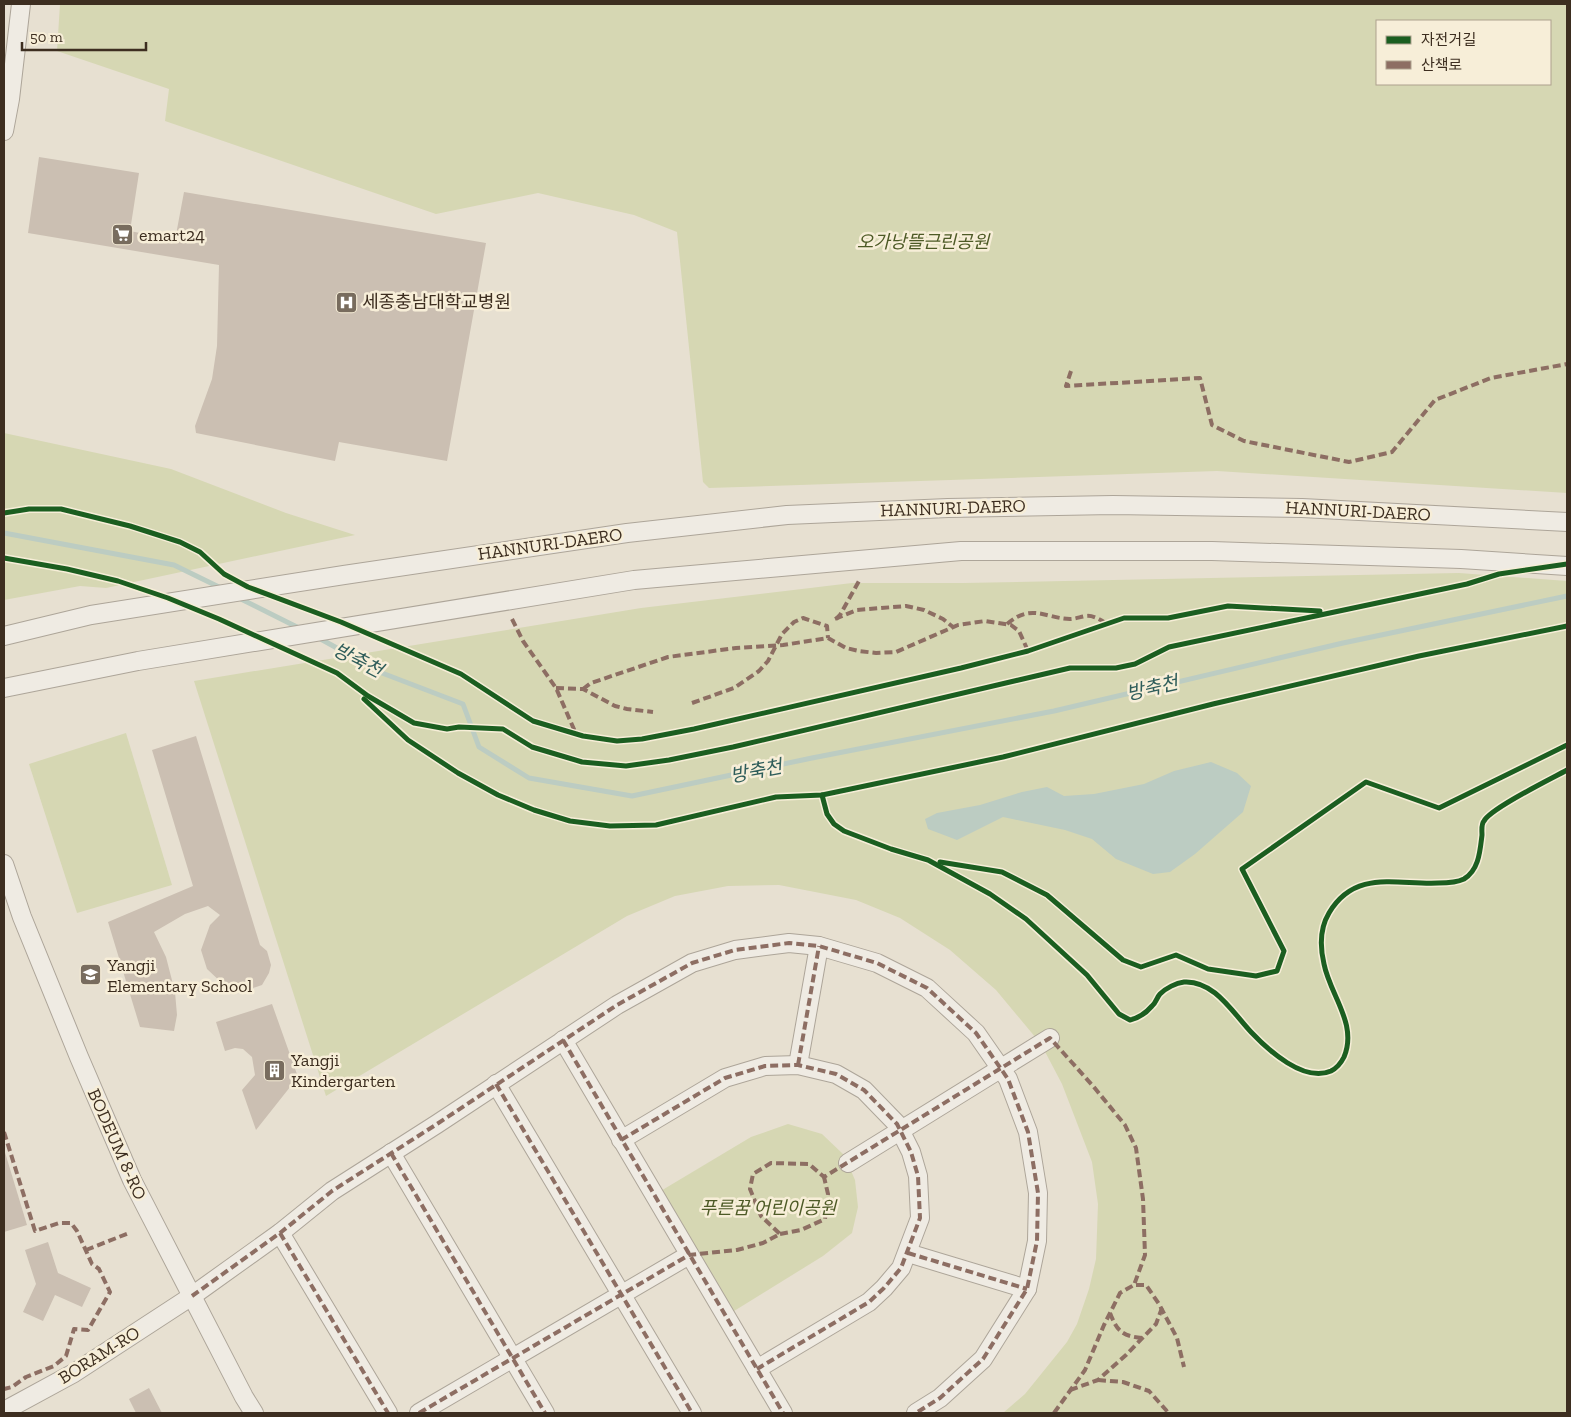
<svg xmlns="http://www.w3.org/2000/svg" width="1571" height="1417" font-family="'Zilla Slab','Noto Sans KR',serif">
<rect width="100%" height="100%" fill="#e7e0d1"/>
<!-- green -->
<g fill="#d6d7b3" fill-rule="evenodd">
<path d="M60,4H1567V493L1217,471L709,488L703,482L677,232L634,215L538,193L436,214L165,121L169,89L57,51ZM1377,21H1550V84H1377Z"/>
<polygon points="4,433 171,469 286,513 355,535 106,588 80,586 4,600"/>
<polygon points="1459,573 1567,581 1567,1413 1003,1413 1025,1394 1067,1342 1077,1324 1089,1289 1096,1259 1098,1204 1092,1162 1062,1084 1041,1044 996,990 950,950 900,918 856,900 779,885 728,886 675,896 627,916 326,1096 194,681 641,608 852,583 963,583"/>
<polygon points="126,733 172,885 77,913 29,764"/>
<polygon points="788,1124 822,1134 844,1155 855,1180 858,1207 852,1233 823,1256 726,1316 654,1195 751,1137"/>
</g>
<!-- water -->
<polygon fill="#bcccc2" points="1211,762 1237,773 1251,786 1243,812 1195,854 1170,872 1153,874 1116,859 1092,839 1065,830 1003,817 957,840 928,829 925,819 937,813 980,805 1022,792 1047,787 1064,796 1094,794 1144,784 1174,771"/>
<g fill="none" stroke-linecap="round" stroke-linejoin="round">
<!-- stream -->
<g stroke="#bcccc2" stroke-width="5">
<polyline points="4,533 174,565 223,589"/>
<polyline points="239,598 301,629"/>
<polyline points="317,637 382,673 463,704 479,747 529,778 632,796 812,758 1054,711 1343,643 1567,596"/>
</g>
</g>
<!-- building -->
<g fill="#cbbfb2">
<polygon points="39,157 139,173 130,231 175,240 184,192 486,243 447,461 339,442 335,461 196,433 195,426 212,379 217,346 219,265 28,233"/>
<polygon points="196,736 260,945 267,951 271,965 269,973 262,985 247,990 223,984 207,969 201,950 210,925 220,915 208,906 185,914 154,932 166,957 175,992 177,1015 174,1031 140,1027 108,922 193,886 152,750"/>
<polygon points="272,1004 298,1077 256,1130 242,1090 255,1075 252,1057 243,1049 235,1048 225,1051 216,1022"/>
<polygon points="4,1149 27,1225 4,1232"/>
<polygon points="48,1242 58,1273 91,1288 82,1307 55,1295 43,1321 23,1312 36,1284 25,1250"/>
<polygon points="149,1388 162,1413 136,1413 129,1399"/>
</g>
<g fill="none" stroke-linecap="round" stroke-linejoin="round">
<defs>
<g id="minor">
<polyline points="4,131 10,99 21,4"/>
<polyline points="4,636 91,615 344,575 627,533 787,515 948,508 1113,505 1302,508 1567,522"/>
<polyline points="4,688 138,661 634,580 961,551 1212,551 1461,559 1567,566"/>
<polyline points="4,864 22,917 79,1057 132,1180 244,1397 254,1413"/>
<polyline points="563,1040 783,1413"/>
<polyline points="798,1065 819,946"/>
<polyline points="496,1084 692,1413"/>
<polyline points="621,1140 725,1078 765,1066 798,1065 836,1074 864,1090 897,1124 911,1152 918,1176 920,1218 901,1268 884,1288 869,1302 757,1369"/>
<polyline points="391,1153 545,1413"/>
<polyline points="848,1163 1050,1038"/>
<polyline points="280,1233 388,1413"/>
<polyline points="908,1253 1027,1289"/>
<polyline points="4,1411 74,1373 192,1296 280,1233 332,1191 437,1124 617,1005 692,963 735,950 789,943 819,946 877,963 927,988 976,1033 1008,1079 1028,1132 1038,1193 1037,1241 1027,1289 983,1359 940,1398 916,1413"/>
<polyline points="419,1413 689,1255"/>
</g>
</defs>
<!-- minor casing -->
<use href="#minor" stroke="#ada599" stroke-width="20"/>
<!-- minor -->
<use href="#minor" stroke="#efebe3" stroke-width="18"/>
<!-- quiet -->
<g stroke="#8d6e63" stroke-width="4" stroke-dasharray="8 4" stroke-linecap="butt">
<polyline points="1071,371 1066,386 1200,378 1212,425 1244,441 1349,462 1392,452 1435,400 1491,378 1567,364"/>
<polyline points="512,619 523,641 556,688 576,734"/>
<polyline points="835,619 857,610 906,606 924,610 943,619 953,627"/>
<polyline points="836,619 840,615 859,581"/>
<path d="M1007,624C1032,603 1044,618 1070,619C1075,619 1080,617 1086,616C1093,615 1101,620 1107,624"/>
<polyline points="556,688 583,689 615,706 627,709 653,712"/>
<polyline points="583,689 591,683 668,657 736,648 783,645 828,638 846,648 859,651 876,653 896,652 958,625 985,621 1011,625 1019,631 1028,651"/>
<polyline points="692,703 734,688 759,671 768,661 782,634 794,622 803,618 827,626 828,638"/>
<polyline points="563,1040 783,1413"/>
<polyline points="798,1065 819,946"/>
<polyline points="496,1084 692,1413"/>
<polyline points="4,1132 35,1231 59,1223 71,1223 77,1231 92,1264 99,1269 110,1292 88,1330 74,1329 66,1356 54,1366 26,1377 12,1387 4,1389"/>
<polyline points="621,1140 725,1078 765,1066 798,1065 836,1074 864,1090 897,1124 911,1152 918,1176 920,1218 901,1268 884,1288 869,1302 757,1369"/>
<polyline points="391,1153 545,1413"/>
<polyline points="280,1233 388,1413"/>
<polyline points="780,1234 801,1230 825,1219 828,1194 824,1177"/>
<polyline points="86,1250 129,1233"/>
<polyline points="908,1253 1027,1289"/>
<polyline points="192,1296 280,1233 332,1191 437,1124 617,1005 692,963 735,950 789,943 819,946 877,963 927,988 976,1033 1008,1079 1028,1132 1038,1193 1037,1241 1027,1289 983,1359 940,1398 916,1413"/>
<path d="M1110,1313C1117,1331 1122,1336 1142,1338"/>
<polyline points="1098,1380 1123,1382 1149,1391 1166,1410 1168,1413"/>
<polyline points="1070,1390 1098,1380 1126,1355 1156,1324 1162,1308"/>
<polyline points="419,1413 689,1255 737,1250 763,1243 780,1234 761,1216 750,1189 753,1174 771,1163 809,1164 824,1177 1050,1038 1093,1086 1125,1125 1136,1148 1143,1199 1145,1255 1134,1285 1146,1285 1159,1304 1177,1338 1184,1367"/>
<polyline points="1054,1413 1085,1370 1104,1325 1120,1293 1134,1285"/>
</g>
<defs>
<g id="cycleway">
<polyline points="4,513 29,509 61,509 130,526 180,542 200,552 224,574 248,587 341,622 461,674 533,721 583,736 617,741 642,739 694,729 961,668 1028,651 1124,618 1168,618 1228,606 1320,611"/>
<polyline points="4,558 67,569 118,581 168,598 219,619 337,673 368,696 414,723 447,729 459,727 503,729 532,747 582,762 626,766 669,760 733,747 1070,668 1116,668 1135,664 1169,647 1467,584 1499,574 1567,564"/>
<polyline points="364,699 408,740 458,773 498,795 534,810 570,821 610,826 656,825 776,797 822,795 1003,757 1213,704 1419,656 1567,626"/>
<path d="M822,795L827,814L834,824L844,831L891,849L928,860L990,894L1026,919L1087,975L1119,1014L1130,1020C1139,1018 1146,1013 1152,1006C1156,1003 1157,997 1160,994C1166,988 1176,983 1184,982C1214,980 1233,1013 1251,1032C1268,1050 1304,1083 1331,1071C1337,1068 1341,1063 1344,1057C1358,1024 1330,995 1324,964C1320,947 1320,928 1329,913C1355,869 1397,885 1438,883C1446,883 1456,883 1464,879C1479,870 1480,851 1482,835C1482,831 1481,824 1484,821C1491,808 1551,779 1567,770"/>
<polyline points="940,862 1002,872 1047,895 1123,960 1141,967 1176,955 1208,969 1256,976 1277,971 1284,951 1242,869 1366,782 1439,808 1567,745"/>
</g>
</defs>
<!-- cycleway casing -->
<use href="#cycleway" stroke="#f7eed8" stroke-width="8"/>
<!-- cycleway -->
<use href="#cycleway" stroke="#1b5e20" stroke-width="5"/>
</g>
<!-- icons -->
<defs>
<symbol id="supermarket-square" viewBox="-11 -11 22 22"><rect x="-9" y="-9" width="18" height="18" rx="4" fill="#786c5e" stroke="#f7eed8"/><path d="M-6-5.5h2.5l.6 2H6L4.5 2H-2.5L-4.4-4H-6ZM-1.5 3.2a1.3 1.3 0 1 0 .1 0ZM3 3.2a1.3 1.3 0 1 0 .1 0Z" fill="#fff"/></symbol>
<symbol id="hospital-square" viewBox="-11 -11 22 22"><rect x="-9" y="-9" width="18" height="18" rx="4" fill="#786c5e" stroke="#f7eed8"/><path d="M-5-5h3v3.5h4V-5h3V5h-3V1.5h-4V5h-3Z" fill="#fff"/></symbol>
<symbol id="school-square" viewBox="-11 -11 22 22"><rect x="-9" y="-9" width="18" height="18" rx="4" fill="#786c5e" stroke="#f7eed8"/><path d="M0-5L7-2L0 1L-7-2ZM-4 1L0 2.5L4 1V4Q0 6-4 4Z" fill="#fff"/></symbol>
<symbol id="building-square" viewBox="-11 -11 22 22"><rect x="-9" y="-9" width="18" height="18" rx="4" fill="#786c5e" stroke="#f7eed8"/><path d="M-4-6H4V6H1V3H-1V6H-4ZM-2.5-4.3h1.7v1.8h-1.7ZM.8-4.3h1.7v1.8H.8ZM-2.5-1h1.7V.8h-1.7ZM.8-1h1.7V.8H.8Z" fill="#fff"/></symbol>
</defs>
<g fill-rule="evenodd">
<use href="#supermarket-square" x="110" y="222" width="25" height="25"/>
<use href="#hospital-square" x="334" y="290" width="25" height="25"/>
<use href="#school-square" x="78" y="962" width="25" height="25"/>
<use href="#building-square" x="262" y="1058" width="25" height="25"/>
</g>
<g text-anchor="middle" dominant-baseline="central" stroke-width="5" stroke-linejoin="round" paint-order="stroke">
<!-- poi labels -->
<g font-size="18" fill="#3d2e20" stroke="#f7eed8" text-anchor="start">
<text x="139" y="235">emart24</text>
<text x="362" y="302">세종충남대학교병원</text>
<text x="107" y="965">Yangji<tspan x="107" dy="21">Elementary School</tspan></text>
<text x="291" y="1060">Yangji<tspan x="291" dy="21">Kindergarten</tspan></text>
</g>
<!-- park labels -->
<g font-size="18" font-style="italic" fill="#4d5a26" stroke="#f7eed8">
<text x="923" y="242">오가낭뜰근린공원</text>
<text x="768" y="1208">푸른꿈 어린이공원</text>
</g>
<!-- street labels -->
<g font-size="18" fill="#3d2e20" stroke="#f7eed8">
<text transform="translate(953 508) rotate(-2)">HANNURI-DAERO</text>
<text transform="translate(1358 511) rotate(3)">HANNURI-DAERO</text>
<text transform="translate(550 544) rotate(-8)">HANNURI-DAERO</text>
<text transform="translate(117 1144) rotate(66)">BODEUM 8-RO</text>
<text transform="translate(99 1355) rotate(-32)">BORAM-RO</text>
</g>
<!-- water labels -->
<g font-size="19" font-style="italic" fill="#2f5d5a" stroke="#f7eed8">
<text transform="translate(358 660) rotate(27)">방축천</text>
<text transform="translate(1152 688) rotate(-13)">방축천</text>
<text transform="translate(756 771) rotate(-11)">방축천</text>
</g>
</g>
<!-- border -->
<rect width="1571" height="1417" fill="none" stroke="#3d2e20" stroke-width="10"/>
<!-- legend -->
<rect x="1376" y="20" width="175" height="65" fill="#f7eed8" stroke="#ada18e"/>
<rect x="1386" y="36" width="25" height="8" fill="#1b5e20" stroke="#ada18e"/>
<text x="1421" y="45" font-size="15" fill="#3d2e20">자전거길</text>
<rect x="1386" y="61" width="25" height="8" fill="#8d6e63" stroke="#ada18e"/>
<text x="1421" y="70" font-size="15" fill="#3d2e20">산책로</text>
<!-- scale -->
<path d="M22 42v8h124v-8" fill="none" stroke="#3d2e20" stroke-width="2.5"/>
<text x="30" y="42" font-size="15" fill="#3d2e20" stroke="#f7eed8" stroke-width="4" paint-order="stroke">50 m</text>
</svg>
